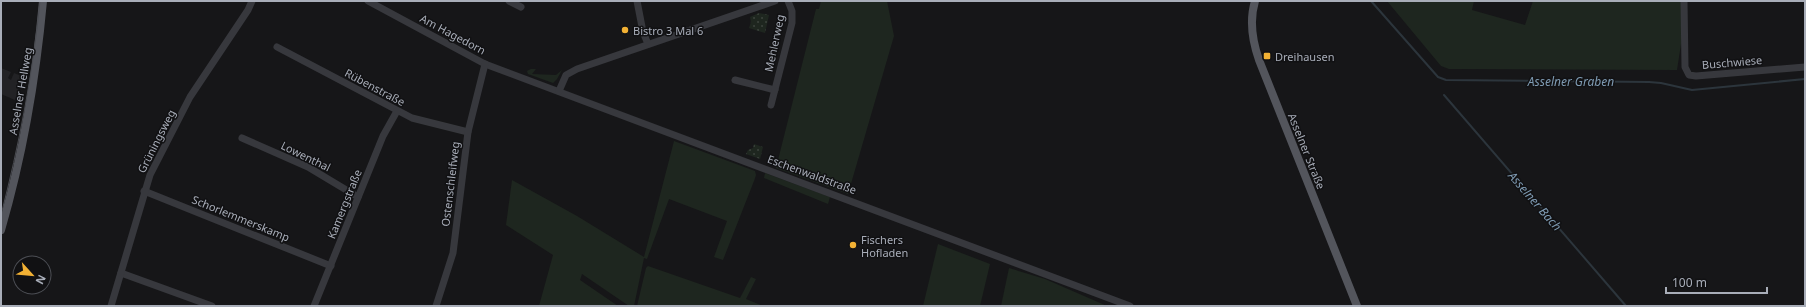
<svg xmlns="http://www.w3.org/2000/svg" width="1806" height="307" font-family="'Noto Sans',sans-serif">
<defs>
<pattern id="park-dots" width="8" height="8" patternUnits="userSpaceOnUse"><rect width="8" height="8" fill="#1e261f"/><path d="M2 2h.1M6 6h.1" fill="none" stroke="#3c433d" stroke-width="1.8" stroke-linecap="round"/></pattern>
</defs>
<rect width="100%" height="100%" fill="#161618"/>
<!-- built -->
<polygon fill="#222225" points="1,68 11,72 8,78 11,80 14,73 21,76 16,88 19,90 15,100 1,94"/>
<!-- grass -->
<g fill="#1e261f">
<polygon points="821,1 887,1 894,36 848,194 776,168 816,9 819,9"/>
<polygon points="1387,1 1474,1 1472,10 1525,25 1533,1 1684,1 1684,25 1677,70 1449,69 1441,66"/>
<polygon points="531,69 536,69 532,74 556,75 562,70 557,79 553,83 528,74 527,71"/>
<polygon points="674,141 755,171 756,175 754,181 723,260 714,257 727,221 669,199 647,259 644,258 634,306 629,306 582,274 580,280 618,306 539,306 553,255 506,225 512,180 577,216 644,257"/>
<polygon points="765,173 830,197 828,204 764,178"/>
<polygon points="938,244 990,264 980,306 923,306"/>
<polygon points="648,266 740,298 751,277 756,279 746,299 763,306 637,306 646,268"/>
<polygon points="1009,268 1045,279 1107,306 1001,306"/>
</g>
<!-- park -->
<g fill="url(#park-dots)">
<polygon points="759,13 769,15 765,33 749,28 751,22 750,17"/>
<polygon points="754,144 763,147 760,159 746,154 748,150 753,148"/>
</g>
<g fill="none" stroke-linecap="round" stroke-linejoin="round">
<!-- stream -->
<g stroke="#2c353c" stroke-width="2">
<polyline points="1371,1 1438,77 1446,80 1649,82 1661,83 1692,90 1805,79"/>
<polyline points="1444,95 1626,306"/>
</g>
<!-- minor -->
<g stroke="#37383d" stroke-width="7">
<polyline points="368,1 485,64 1130,306"/>
<polyline points="509,1 521,7"/>
<polyline points="637,1 643,32 648,44"/>
<polyline points="1684,1 1685,67 1689,75 1696,76 1805,67"/>
<polyline points="277,47 412,118 468,132"/>
<polyline points="735,80 775,90"/>
<polyline points="559,91 566,75 577,69 775,1"/>
<polyline points="771,105 792,23 792,11 788,1"/>
<polyline points="242,138 308,167 358,197"/>
<polyline points="144,191 331,266"/>
<polyline points="121,273 212,306"/>
<polyline points="111,306 150,175 190,97 248,10 252,1"/>
<polyline points="314,306 383,136 397,111"/>
<polyline points="436,306 453,253 468,132 485,64"/>
</g>
<!-- major -->
<g stroke="#53555c" stroke-width="8">
<path d="M1255,1C1249,21 1252,40 1259,60L1357,306"/>
<path d="M1,230C23,155 36,78 43,1"/>
</g>
<!-- tram -->
<path stroke="#4a4c52" stroke-width="1" d="M1,215C19,145 33,74 40,1"/>
</g>
<!-- markers -->
<g fill="#f2b134" stroke="#111113" stroke-width="1.5">
<circle cx="625" cy="30" r="4"/>
<rect x="1263" y="52" width="8" height="8" rx="2"/>
<circle cx="853" cy="245" r="4"/>
</g>
<g text-anchor="middle" dominant-baseline="central" stroke-width="3" stroke-linejoin="round" paint-order="stroke">
<!-- poi labels -->
<g font-size="11" fill="#a8adb8" stroke="#111113" text-anchor="start">
<text x="633" y="30">Bistro 3 Mal 6</text>
<text x="1275" y="56">Dreihausen</text>
<text x="861" y="239">Fischers<tspan x="861" dy="13">Hofladen</tspan></text>
</g>
<!-- street labels -->
<g font-size="11" fill="#a8adb8" stroke="#111113">
<text transform="translate(453 34) rotate(28)">Am Hagedorn</text>
<text transform="translate(774 43) rotate(-78)">Mehlerweg</text>
<text transform="translate(1732 62) rotate(-5)">Buschwiese</text>
<text transform="translate(375 87) rotate(28)">Rübenstraße</text>
<text transform="translate(20 91) rotate(-80)">Asselner Hellweg</text>
<text transform="translate(156 141) rotate(-63)">Grüningsweg</text>
<text transform="translate(1307 151) rotate(68)">Asselner Straße</text>
<text transform="translate(306 156) rotate(26)">Lowenthal</text>
<text transform="translate(812 174) rotate(20)">Eschenwaldstraße</text>
<text transform="translate(450 184) rotate(-83)">Ostenschleifweg</text>
<text transform="translate(344 204) rotate(-68)">Kamergstraße</text>
<text transform="translate(241 218) rotate(22)">Schorlemmerskamp</text>
</g>
<!-- water labels -->
<g font-size="12" font-style="italic" fill="#7f9bb3" stroke="#111113">
<text x="1571" y="81">Asselner Graben</text>
<text transform="translate(1535 201) rotate(49)">Asselner Bach</text>
</g>
</g>
<!-- border -->
<rect width="1806" height="307" fill="none" stroke="#a8adb8" stroke-width="4"/>
<!-- north arrow -->
<g transform="translate(32 275) rotate(117)"><circle r="19" fill="#111113" stroke="#4d4f55"/>
<path d="M0-3L7 15L0 10L-7 15Z" fill="#f2b134"/>
<text y="-6" font-size="11" font-weight="bold" text-anchor="middle" fill="#a8adb8">N</text>
</g>
<!-- scale -->
<path d="M1666 287v6h101v-6" fill="none" stroke="#a8adb8" stroke-width="2"/>
<text x="1672" y="287" font-size="12" fill="#a8adb8" stroke="#111113" stroke-width="3" paint-order="stroke">100 m</text>
</svg>
